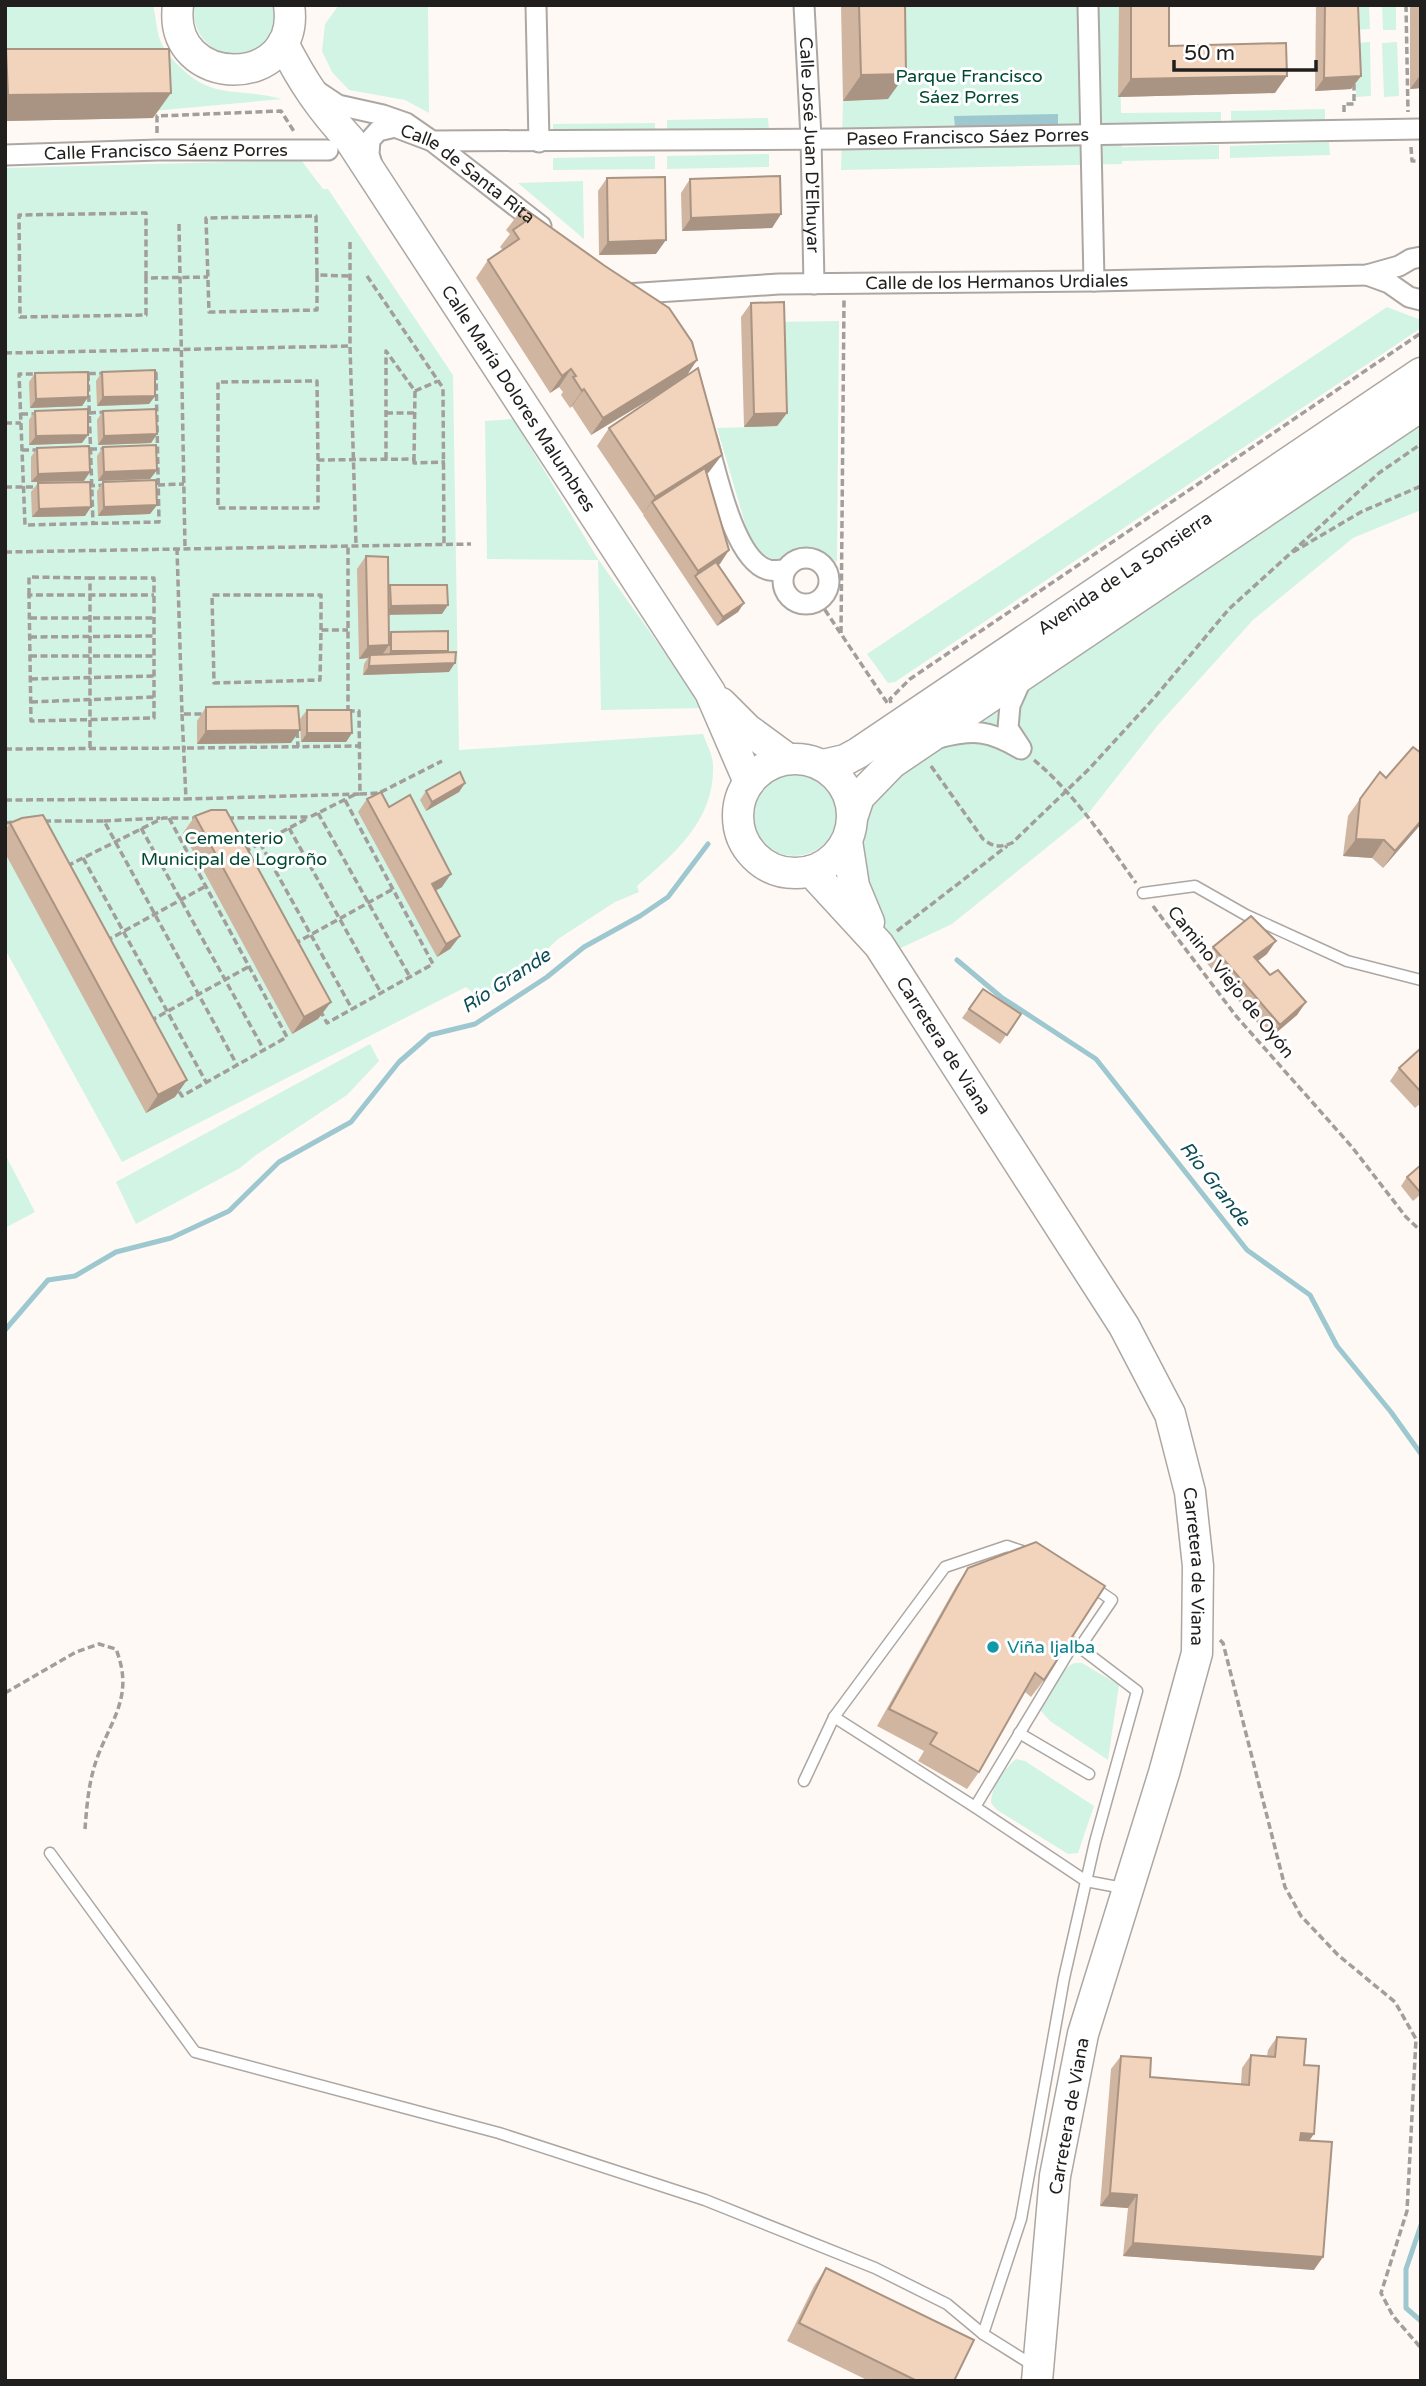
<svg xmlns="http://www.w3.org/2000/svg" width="1426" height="2386" font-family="'Varela Round',sans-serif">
<rect width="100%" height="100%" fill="#fef9f5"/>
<!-- green -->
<g fill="#d2f4e4">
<path d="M5,5H153C156,16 156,27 159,37C162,47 170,57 177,64C212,101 238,87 282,99L153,111L5,77Z"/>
<path d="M194,5H277C276,14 276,25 273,32C257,72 189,58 194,5Z"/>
<polygon points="339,5 428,5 429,113 405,100 349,90 332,72 322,51 325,24"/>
<polygon points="886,5 1119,5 1121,113 1221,112 1221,125 1121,126 1122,147 1219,145 1219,159 1122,161 1122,164 841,170 843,101 888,99"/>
<polygon points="1354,5 1369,5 1370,29 1355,30"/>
<polygon points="1382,5 1396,5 1396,30 1383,30"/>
<polygon points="1370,42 1371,96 1356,97 1355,43"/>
<polygon points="1397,42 1399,96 1384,97 1382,43"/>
<polygon points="1325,109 1325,122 1231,123 1231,111"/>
<polygon points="768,118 769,131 667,133 667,120"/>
<polygon points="655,123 655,135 553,137 553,124"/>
<polygon points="1329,142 1330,155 1230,158 1230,146"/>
<polygon points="769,154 769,167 667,169 667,156"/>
<polygon points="655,156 655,169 553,170 553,158"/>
<path d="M301,160L323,189H328L453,375L459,750L703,734C706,743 713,755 713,765C715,820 675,853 637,886L639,892L615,902L558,939L520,976L483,1001L466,987L122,1162L5,949V168Z"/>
<polygon points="583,181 584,239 518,183"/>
<polygon points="1387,307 1421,320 1421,328 895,682 888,683 867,654"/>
<polygon points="839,321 837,562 819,552 805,551 776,560 765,556 755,547 749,537 717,428 777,426 775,322"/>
<polygon points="1421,406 1421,510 1353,538 1253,620 1158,725 1087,815 952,924 886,955 851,829 859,797"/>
<polygon points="513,419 598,559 704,708 601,710 598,560 487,559 485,421"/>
<circle cx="794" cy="813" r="43"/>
<polygon points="370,1044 379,1061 347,1095 256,1155 240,1168 136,1224 116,1182"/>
<polygon points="5,1154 35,1212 5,1228"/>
<path d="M1074,1663H1082L1119,1685L1108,1760L1050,1721L1041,1711C1046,1695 1058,1672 1074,1663Z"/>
<path d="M1016,1759L1025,1761L1094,1806L1078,1853L1068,1854L997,1810L991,1803C991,1787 1003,1770 1016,1759Z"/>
</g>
<!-- water -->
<polygon fill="#9dc8cf" points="1058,114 1058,126 955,128 954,116"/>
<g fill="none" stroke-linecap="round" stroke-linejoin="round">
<!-- stream -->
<g stroke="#9dc8cf" stroke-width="5">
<polyline points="957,960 1001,997 1096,1059 1247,1250 1310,1295 1337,1346 1391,1412 1421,1454"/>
<polyline points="5,1330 48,1280 75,1276 116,1252 171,1238 229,1211 279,1162 351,1122 399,1062 430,1035 475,1024 547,977 584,947 640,916 668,897 708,844"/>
<polyline points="1421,2225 1406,2269 1406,2308 1421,2321"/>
</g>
<defs>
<g id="lane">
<polyline points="1143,893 1195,886 1246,915 1347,961 1421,980"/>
<polyline points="1080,1647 1112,1600 1090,1585"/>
<polyline points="834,1717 975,1807 1086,1881 1123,1888"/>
<polyline points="1019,1733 1089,1774"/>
<polyline points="804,1781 834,1717 945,1567 1007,1546 1028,1553"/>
<polyline points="975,1807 1074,1643 1137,1691 1095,1842 1064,1978 1021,2219 983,2334"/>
<polyline points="50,1853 195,2052 499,2133 705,2200 875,2268 947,2304 983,2334 1034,2366"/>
</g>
<g id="street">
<polyline points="536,5 539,142"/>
<path id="s1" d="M804,5L811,138L814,284"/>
<polyline points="1088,5 1094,281"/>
<path id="s2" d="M317,91L338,105L383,115L406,123L432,141L842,139L1421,129"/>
<path id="s3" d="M5,155L158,150H328"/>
<path id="s4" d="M373,168L369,154L370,140L378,131L395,127L432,141L541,226"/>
<polyline points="1367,275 1389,283 1409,297 1421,300"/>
<path id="s5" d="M626,294L779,284L1094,281L1367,275L1399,266L1411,259L1421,257"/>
<path d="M707,440C716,470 734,562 769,570C774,571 780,570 785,570"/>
<circle cx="806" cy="581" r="23"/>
<path d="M938,738C974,729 989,730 1021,749"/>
<polyline points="1021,748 1008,728 1010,705 1023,676"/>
</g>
<g id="primary">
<path d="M178,5C167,91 302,91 289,5"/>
<path id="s6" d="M283,43C302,81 321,109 350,140L710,692L749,782"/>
<polyline points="721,703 747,729 788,759"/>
<circle cx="795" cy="816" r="57"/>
<path id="s7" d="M823,765L845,760L858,753L1421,373"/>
<polyline points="853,815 859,797 892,763 1421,406"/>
<polyline points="847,841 854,886 869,922"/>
<path id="s8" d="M811,871L879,945L1124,1326L1170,1414L1190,1492L1198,1566L1197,1653L1164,1773L1083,2034L1055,2176L1037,2381"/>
</g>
</defs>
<!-- lane casing -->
<use href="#lane" stroke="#ada7a3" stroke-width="13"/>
<!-- street casing -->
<use href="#street" stroke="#ada7a3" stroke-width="23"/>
<!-- primary casing -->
<use href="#primary" stroke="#ada7a3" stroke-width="33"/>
<!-- path -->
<g stroke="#a29e9b" stroke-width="3.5" stroke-dasharray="7 3.5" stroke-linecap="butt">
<polyline points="1406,5 1408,112"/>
<polyline points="1344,112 1344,104 1354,104 1354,84"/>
<polyline points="157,133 157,116 281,111 295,133"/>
<polyline points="1411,147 1412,161 1421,161"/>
<polyline points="179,224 185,548"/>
<polyline points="350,242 350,346 356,545"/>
<polyline points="317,275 316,216 206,218 209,312 317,310 317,275 350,276"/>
<polyline points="367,276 443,388 444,544"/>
<polyline points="146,278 146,213 19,215 20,317 146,315 146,278 208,277"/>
<polyline points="5,353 350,346"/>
<polygon points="156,373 159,522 25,525 19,374"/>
<polyline points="88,374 93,523"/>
<polyline points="415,391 438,381"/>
<polyline points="89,413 106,412"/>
<polyline points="386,413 415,413"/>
<polyline points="21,414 36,414"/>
<polyline points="5,423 21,423"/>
<polyline points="90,449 106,449"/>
<polyline points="22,450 40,450"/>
<polyline points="414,459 414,463 445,462"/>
<polyline points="318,460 317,381 218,382 218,508 318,508 318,460 414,459 415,391 386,351 386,459"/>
<polyline points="158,485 184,484"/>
<polyline points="88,486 105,485"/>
<polyline points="5,487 38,487"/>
<polyline points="177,548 182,714 203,714"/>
<polyline points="5,552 471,544"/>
<polyline points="1293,552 1361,512 1421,486"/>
<polyline points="29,595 29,577 90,578"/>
<polyline points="819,601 888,704"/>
<polyline points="30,618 154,618"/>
<polyline points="321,630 321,595 212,595 214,683 320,680 321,630 348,630"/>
<polyline points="841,633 844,300"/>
<polyline points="30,637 154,636"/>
<polyline points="30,656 154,656"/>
<polyline points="31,679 154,676"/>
<polyline points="31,702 154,697"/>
<polyline points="891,703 890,699 910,679 1421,333"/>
<polyline points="348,712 348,546"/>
<polyline points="182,714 186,799 360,794 359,711 350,711"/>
<polyline points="297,731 298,747"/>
<polyline points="90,748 90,578 154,578 154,718 31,721 29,595 154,595"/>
<polyline points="187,748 359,746"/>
<polyline points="5,749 186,748"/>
<path d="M1034,760C1075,794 1105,840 1136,883"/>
<path d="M931,766L983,839C993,847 1000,848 1012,843L1089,769L1155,697L1229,609L1379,473L1421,444"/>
<polyline points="360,794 379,793 442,761"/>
<polyline points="5,800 186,799"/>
<polyline points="318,813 410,977"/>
<polyline points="169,818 287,1037 182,1096 178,1090"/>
<polyline points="227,818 310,817 356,794"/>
<polyline points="44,821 104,821 237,1065"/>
<polyline points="104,821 160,818"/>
<polyline points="5,823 16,822"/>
<polyline points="141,828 264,1050"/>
<polyline points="289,828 381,993"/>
<polyline points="260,843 352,1009"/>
<polyline points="244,852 308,818"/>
<polyline points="83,858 206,1082"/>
<polyline points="67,866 163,818 195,818"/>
<polyline points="1153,906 1236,1016 1352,1147 1406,1217 1421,1231"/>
<polyline points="897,931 1007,846"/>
<polyline points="106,941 206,886"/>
<polyline points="294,944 393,889"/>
<polyline points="320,1010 327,1023 433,964 345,800"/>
<polyline points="150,1021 250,966"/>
<polyline points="1220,1640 1223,1643 1285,1887 1301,1916 1338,1955 1395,2002 1416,2039 1407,2211 1381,2293 1393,2316 1421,2348"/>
<path d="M5,1693L76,1652L99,1644L116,1649C133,1693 115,1714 99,1753C89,1778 87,1803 85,1829"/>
</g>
<!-- lane -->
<use href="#lane" stroke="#fff" stroke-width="10"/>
<!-- street -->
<use href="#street" stroke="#fff" stroke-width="19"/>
<!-- primary -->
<use href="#primary" stroke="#fff" stroke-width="30"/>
</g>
<!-- wall -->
<g fill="#d0b5a1">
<polygon points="841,5 905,5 888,99 843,101"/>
<polygon points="1119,5 1169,5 1169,46 1275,93 1118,97"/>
<polygon points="1316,5 1358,5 1361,76 1351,89 1315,91"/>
<polygon points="1410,5 1421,5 1421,88 1410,89"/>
<polygon points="5,50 153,118 5,121"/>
<polygon points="607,178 656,254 599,255 598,191"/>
<polygon points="690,179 781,214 772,228 682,231 681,193"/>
<polygon points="519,213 697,360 686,376 709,472 706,474 729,550 718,565 744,603 738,612 717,626 643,515 644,513 643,514 597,446 609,428 670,387 591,435 572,406 570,408 561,395 563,392 559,387 550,393 476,278 488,260 503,250 500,247 510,234 506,230"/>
<polygon points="751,303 787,413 777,426 744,427 741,317"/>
<polygon points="102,372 155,396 149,404 97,406 96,381"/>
<polygon points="35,373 88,397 82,406 30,408 29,382"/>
<polygon points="35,411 82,443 29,445 29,420"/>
<polygon points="103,411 157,434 151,443 98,445 97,420"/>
<polygon points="103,447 157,470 150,479 98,481 97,456"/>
<polygon points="37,448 84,481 31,482 31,457"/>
<polygon points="103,482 157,505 150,514 98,516 97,491"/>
<polygon points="38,483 85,516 32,517 31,492"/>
<polygon points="366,556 389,587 390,585 442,614 389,614 389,634 391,632 448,651 446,653 449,672 363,675 364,664 368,658 359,659 357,569"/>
<polygon points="206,707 291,743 197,744 197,721"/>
<polygon points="307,710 352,733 346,742 301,742 300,719"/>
<polygon points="1421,753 1421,824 1383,868 1372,858 1343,856 1348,816 1360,799 1386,778"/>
<polygon points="465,783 459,792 426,811 420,800 426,791"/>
<polygon points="367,799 389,807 442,887 436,891 460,936 450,949 437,957 358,812"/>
<polygon points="195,816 331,1002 318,1019 292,1034 183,833"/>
<polygon points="10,823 175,1097 146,1113 5,853 5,830"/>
<polygon points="1213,947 1267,954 1257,961 1270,975 1306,1002 1297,1015 1270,1038 1204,960"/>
<polygon points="983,989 1021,1014 1000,1044 962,1018"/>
<polygon points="1421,1048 1421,1103 1415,1108 1390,1081 1399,1068"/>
<polygon points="1421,1165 1421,1194 1413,1201 1401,1186 1407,1177"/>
<polygon points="968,1568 1044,1680 1031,1697 1025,1692 979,1772 967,1789 918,1761 924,1751 877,1726 956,1586"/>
<polygon points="1277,2037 1304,2065 1314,2134 1309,2141 1314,2270 1123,2256 1128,2208 1100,2206 1111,2069 1121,2056 1150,2077 1241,2084 1242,2068 1251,2055 1267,2056 1268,2050"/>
<polygon points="826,2268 954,2381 869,2381 787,2341 814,2286"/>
</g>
<!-- shaded-wall -->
<g fill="#a99483">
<polygon points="906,74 888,99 843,101 861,75"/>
<polygon points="1421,74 1421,88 1410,89"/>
<polygon points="1287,76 1275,93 1118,97 1131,79"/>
<polygon points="1361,76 1351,89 1315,91 1324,78"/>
<polygon points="171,93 153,118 5,121 5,100 8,95"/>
<polygon points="781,214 772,228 682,231 691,218"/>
<polygon points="666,240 656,254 599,255 608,242"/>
<polygon points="697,360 685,378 591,435 603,418"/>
<polygon points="571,369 559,387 550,393 562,376"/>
<polygon points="584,389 572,406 570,408 582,391"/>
<polygon points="155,396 149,404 97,406 103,397"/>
<polygon points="88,397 82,406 30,408 36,399"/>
<polygon points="787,413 777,426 744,427 754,414"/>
<polygon points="157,434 151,443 98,445 104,436"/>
<polygon points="88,435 82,443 29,445 36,436"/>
<polygon points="722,455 709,472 655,506 652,502 643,514 655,497"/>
<polygon points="157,470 150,479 98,481 104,472"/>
<polygon points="90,472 84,481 31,482 38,474"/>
<polygon points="157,505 150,514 98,516 104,507"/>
<polygon points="91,507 85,516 32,517 39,509"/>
<polygon points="729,550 720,564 697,579 695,576 698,571"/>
<polygon points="744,603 738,612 717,626 723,617"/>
<polygon points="448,605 442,614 384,615 391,606"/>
<polygon points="389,645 380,658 370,655 368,658 359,659 368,646"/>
<polygon points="391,651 448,651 442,659 385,659"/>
<polygon points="455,663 449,672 363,675 369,666"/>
<polygon points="300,730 291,743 197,744 206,731"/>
<polygon points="307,733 352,733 346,742 301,742"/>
<polygon points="465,783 459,792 426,811 432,802"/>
<polygon points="1421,821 1421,824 1383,868 1395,851"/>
<polygon points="1356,839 1384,840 1372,858 1343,856"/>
<polygon points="451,874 442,887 423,897 432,884"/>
<polygon points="460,936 450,949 437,957 446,944"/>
<polygon points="1276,941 1267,954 1245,971 1254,957"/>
<polygon points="331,1002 318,1019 292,1034 304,1017"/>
<polygon points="1306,1002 1297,1015 1270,1038 1280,1025"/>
<polygon points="187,1080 175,1097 146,1113 158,1095"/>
<polygon points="1301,2133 1314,2134 1304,2147 1292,2146"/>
<polygon points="1110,2193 1137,2195 1128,2208 1100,2206"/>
<polygon points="1133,2243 1323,2257 1314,2270 1123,2256"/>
</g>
<!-- building -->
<g fill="#f2d3bb" stroke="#a99483" stroke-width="2">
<polygon points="859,5 905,5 906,74 861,75"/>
<polygon points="1131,5 1169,5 1169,46 1286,43 1287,76 1131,79"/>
<polygon points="1325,5 1358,5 1361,76 1324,78"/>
<polygon points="6,49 169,49 171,93 8,95"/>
<polygon points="780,176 781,214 691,218 690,179"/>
<polygon points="665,177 666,240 608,242 607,178"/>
<polygon points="525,209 605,266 669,308 692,342 697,360 603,418 584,389 582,391 573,377 576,376 571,369 562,376 488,260 519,239 513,230 526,221 519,213"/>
<polygon points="784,302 787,413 754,414 751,303"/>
<polygon points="698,368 722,455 655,497 609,428"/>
<polygon points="155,370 155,396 103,397 102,372"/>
<polygon points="88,372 88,397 36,399 35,373"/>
<polygon points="88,409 88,435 36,436 35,411"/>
<polygon points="156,409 157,434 104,436 103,411"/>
<polygon points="156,445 157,470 104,472 103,447"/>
<polygon points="89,446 90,472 38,474 37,448"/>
<polygon points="705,468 729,550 698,571 652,502"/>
<polygon points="156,480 157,505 104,507 103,482"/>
<polygon points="90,482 91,507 39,509 38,483"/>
<polygon points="366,556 388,557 389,645 368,646"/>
<polygon points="716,562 744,603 723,617 695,576"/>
<polygon points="390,585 447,585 448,605 391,606"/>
<polygon points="448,631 448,651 391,651 391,632"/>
<polygon points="456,652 455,663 369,666 370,655"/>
<polygon points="298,706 300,730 206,731 206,707"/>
<polygon points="307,710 351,710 352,733 307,733"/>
<polygon points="1413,747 1421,753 1421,821 1395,851 1384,840 1356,839 1360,799 1380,772 1386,778"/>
<polygon points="460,772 465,783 432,802 426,791"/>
<polygon points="381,792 389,807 410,795 451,874 432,884 460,936 446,944 367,799"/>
<polygon points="211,810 226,810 331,1002 304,1017 195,816"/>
<polygon points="43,815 187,1080 158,1095 10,823 22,818"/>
<polygon points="1251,916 1276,941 1254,957 1270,975 1278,970 1306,1002 1280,1025 1213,947"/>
<polygon points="983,989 1021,1014 1007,1035 969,1009"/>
<polygon points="1421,1048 1421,1092 1399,1068"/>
<polygon points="1421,1165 1421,1191 1420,1192 1407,1177"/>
<polygon points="1036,1542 1105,1586 1044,1680 1035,1673 979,1772 930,1744 937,1733 889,1709 968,1568"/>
<polygon points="1277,2037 1306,2039 1304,2065 1319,2066 1314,2134 1301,2133 1300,2140 1332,2142 1323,2257 1133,2243 1137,2195 1110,2193 1121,2056 1151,2058 1150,2077 1249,2085 1251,2055 1275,2057"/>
<polygon points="826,2268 974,2340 954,2381 917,2381 799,2323"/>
</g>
<!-- markers -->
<circle fill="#0f9aa8" stroke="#fff" stroke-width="2.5" cx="993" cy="1647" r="7"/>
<g text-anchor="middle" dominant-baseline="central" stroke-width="6" stroke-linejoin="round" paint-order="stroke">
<!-- park labels -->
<g font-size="18" fill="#004932" stroke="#fff">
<text x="969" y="76">Parque Francisco<tspan x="969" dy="21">Sáez Porres</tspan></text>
<text x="234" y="838">Cementerio<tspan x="234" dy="21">Municipal de Logroño</tspan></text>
</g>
<!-- street labels -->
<g font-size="18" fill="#211f1d" stroke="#fff">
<text stroke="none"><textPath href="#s2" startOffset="663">Paseo Francisco Sáez Porres</textPath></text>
<text stroke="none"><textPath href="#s1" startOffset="140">Calle José Juan D'Elhuyar</textPath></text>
<text stroke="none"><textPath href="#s3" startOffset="161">Calle Francisco Sáenz Porres</textPath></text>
<text stroke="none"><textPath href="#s4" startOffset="145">Calle de Santa Rita</textPath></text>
<text stroke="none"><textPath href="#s5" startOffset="371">Calle de los Hermanos Urdiales</textPath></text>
<text stroke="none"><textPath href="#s6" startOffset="427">Calle María Dolores Malumbres</textPath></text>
<text stroke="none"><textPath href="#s7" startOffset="359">Avenida de La Sonsierra</textPath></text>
<text transform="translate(1231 982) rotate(51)">Camino Viejo de Oyón</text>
<text stroke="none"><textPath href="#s8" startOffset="220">Carretera de Viana</textPath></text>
<text stroke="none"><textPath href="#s8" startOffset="808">Carretera de Viana</textPath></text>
<text transform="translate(1069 2116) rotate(-80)">Carretera de Viana</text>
</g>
<!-- culture labels -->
<g font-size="18" fill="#0d838f" stroke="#fff" text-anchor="start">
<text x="1007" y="1647">Viña Ijalba</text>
</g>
<!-- water labels -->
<g font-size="19" font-style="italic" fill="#0d4d56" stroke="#fff">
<text transform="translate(506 981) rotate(-33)">Río Grande</text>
<text transform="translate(1215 1184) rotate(52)">Río Grande</text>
</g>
</g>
<!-- border -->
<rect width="1426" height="2386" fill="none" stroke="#211f1d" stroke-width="14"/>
<!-- scale -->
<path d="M1174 60v10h142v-10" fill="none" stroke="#211f1d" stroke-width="3.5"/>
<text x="1184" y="60" font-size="21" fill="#211f1d" stroke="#ffffff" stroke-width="5" paint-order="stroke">50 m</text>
</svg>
